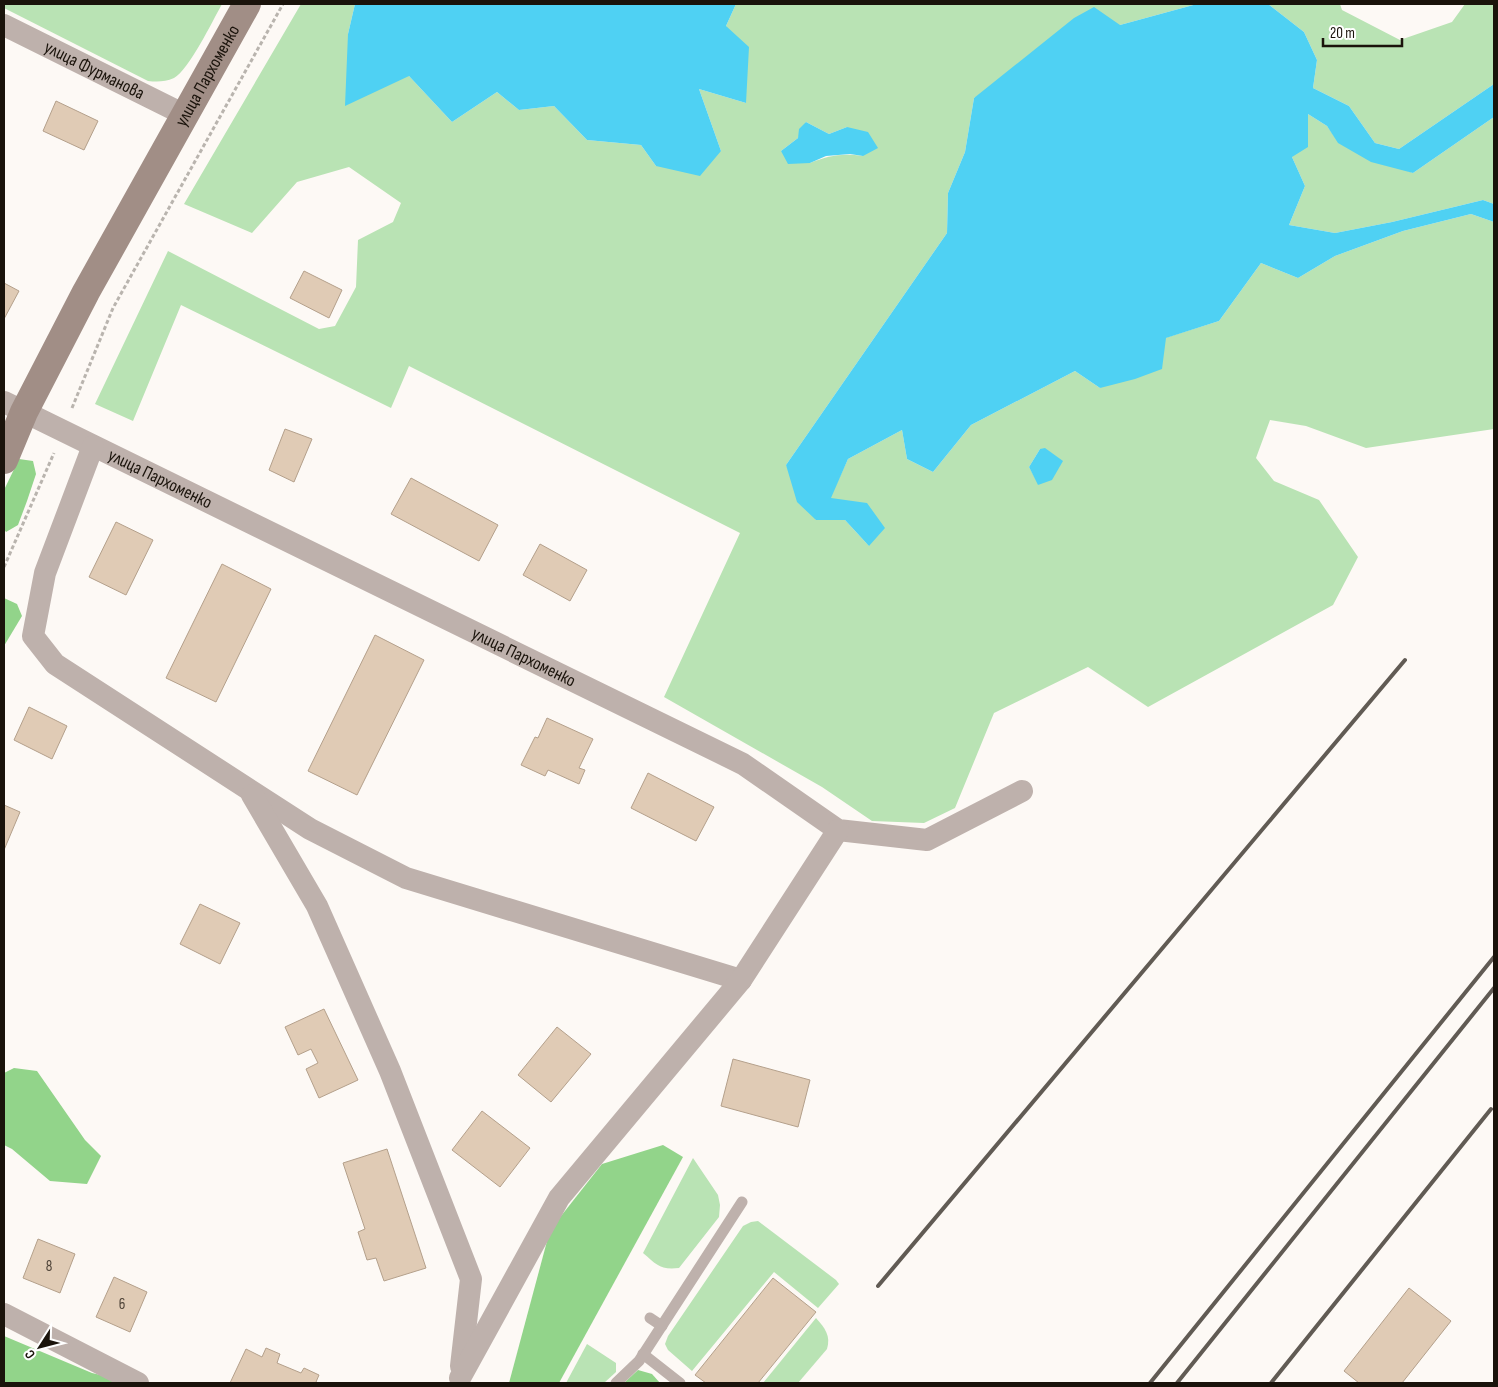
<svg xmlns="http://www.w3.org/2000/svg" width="1498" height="1387" font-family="'Sofia Sans Condensed',sans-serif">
<rect width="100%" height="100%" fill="#fdf9f5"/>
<!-- green -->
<g fill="#b9e3b4" fill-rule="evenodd">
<path d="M4,4H222C213,20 189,70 174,78C165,82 157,82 148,81L4,8Z"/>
<path d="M301,4H355L348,34L409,76L452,122L497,92L519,110L554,106L587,140L641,145L656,166L721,151L699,89L746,103L726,26L736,4H1197L1120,25L974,98L965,152L948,193L947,233L786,465L816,520H845L869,546L830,498L848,459L902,430L907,459L933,472L971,425L1075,371L1100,388L1165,338L1219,321L1261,263L1298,278L1335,256L1403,231L1471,214L1494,222V429L1366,448L1306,426L1270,420L1256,458L1274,481L1319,500L1358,557L1333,605L1148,707L1088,667L994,713L955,808L924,823L872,821L822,787L664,697L740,533L409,366L391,408L181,305L133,421L95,404L168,251L319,329L335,326L356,287L358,240L393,222L401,203L349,167L297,182L252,233L184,204ZM806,122L829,134L847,127L863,156C843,153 829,155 810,163L781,151L798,138ZM1040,449L1039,485L1029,467Z"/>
<polygon points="1268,4 1340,4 1342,10 1400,40 1452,22 1465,4 1494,4 1494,84 1399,149 1375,143 1349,106 1313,88 1317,60 1304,32"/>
<polygon points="1308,114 1327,126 1339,143 1413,173 1494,117 1494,204 1483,200 1392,222 1335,233 1289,225 1305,186 1292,157"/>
<path d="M693,1158L718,1195L720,1205L719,1217L679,1268C660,1270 657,1265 643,1253Z"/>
<polygon points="758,1221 836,1280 839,1284 818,1308 774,1272 692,1371 668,1350 665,1344 668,1336 743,1226 751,1222"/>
<path d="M816,1318C825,1328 831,1336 827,1349L798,1383H763Z"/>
<polygon points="587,1344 616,1363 616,1372 604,1383 566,1383"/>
</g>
<!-- forest -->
<g fill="#92d48a">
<polygon points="19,459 33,461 36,474 27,501 18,525 6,532 4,529 4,490"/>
<polygon points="4,598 17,604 22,616 4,646"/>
<polygon points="14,1068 37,1071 85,1140 101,1156 87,1184 50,1181 12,1149 4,1145 4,1073"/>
<polygon points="663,1145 683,1157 559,1383 509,1383 550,1230 602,1164"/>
<polygon points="4,1336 92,1373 135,1383 4,1383"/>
<polygon points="638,1370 652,1374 660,1383 624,1383"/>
</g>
<!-- water -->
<g fill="#4fd1f3">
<polygon points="355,4 736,4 726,26 749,47 746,103 699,89 721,151 700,176 656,166 641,145 587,140 554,106 519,110 497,92 452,122 409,76 345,106 348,34"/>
<polygon points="1197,4 1268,4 1304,32 1317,60 1313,88 1349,106 1375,143 1399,149 1494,84 1494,117 1413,173 1371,162 1338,143 1327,126 1308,114 1308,147 1292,157 1305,186 1289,225 1335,233 1392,222 1483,200 1494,204 1494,222 1471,214 1403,231 1335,256 1298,278 1261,263 1219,321 1166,338 1162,369 1135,379 1100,388 1075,371 971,425 933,472 907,459 902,430 848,459 831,498 867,503 885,528 869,546 845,520 816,520 797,502 786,465 947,233 948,193 965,152 974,98 1074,18 1094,7 1120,25"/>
<polygon points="806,122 829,134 847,127 868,132 878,148 863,156 850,154 826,156 810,163 788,164 781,151 798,138 799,129"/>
<polygon points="1045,448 1063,461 1052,480 1038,485 1029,467 1040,449"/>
</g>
<!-- building -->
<g fill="#e0cbb5" stroke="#b4a08b">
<polygon points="56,101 98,121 84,150 43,131"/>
<polygon points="304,271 342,290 329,318 290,298"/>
<polygon points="4,283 19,291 4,319"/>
<polygon points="285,429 312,439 294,482 269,470"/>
<polygon points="411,478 498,525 479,561 391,514"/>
<polygon points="116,522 153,540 126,595 89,577"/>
<polygon points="540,544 587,570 570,601 523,575"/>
<polygon points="222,564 271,589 216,702 166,678"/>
<polygon points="375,635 424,660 357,795 308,771"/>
<polygon points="29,707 67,726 52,759 14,740"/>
<polygon points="547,718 593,739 579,768 585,770 579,784 548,770 545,776 521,765 535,737 538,738"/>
<polygon points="648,773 714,807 696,841 631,808"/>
<polygon points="4,805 20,812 4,850"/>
<polygon points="200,904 240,923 220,964 180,944"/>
<polygon points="324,1009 358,1080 319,1098 306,1069 318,1063 311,1049 298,1055 285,1027"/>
<polygon points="557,1027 591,1054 551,1102 518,1075"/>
<polygon points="733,1059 810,1080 798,1127 721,1106"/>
<polygon points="482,1111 530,1148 500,1187 452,1150"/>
<polygon points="387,1149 426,1268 384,1281 376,1258 367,1260 358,1232 365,1229 343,1163"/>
<polygon points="38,1239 75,1254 60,1293 23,1278"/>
<polygon points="114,1277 147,1292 130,1332 96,1317"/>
<polygon points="773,1278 816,1312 758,1383 706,1383 695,1375"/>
<polygon points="1409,1288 1451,1321 1402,1383 1359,1383 1344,1371"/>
<polygon points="266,1348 280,1354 277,1363 301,1373 304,1368 319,1375 316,1382 319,1383 230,1383 246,1349 262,1357"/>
</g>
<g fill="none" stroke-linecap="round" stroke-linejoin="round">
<!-- path -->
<g stroke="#b9b4ae" stroke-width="3" stroke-dasharray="4 2.5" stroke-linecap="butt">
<polyline points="72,408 113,308 283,4"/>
<polyline points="4,567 54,453"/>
</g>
<!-- lane -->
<g stroke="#beb1ac" stroke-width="11">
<polyline points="650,1318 662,1326"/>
<polyline points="643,1354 680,1383"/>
<polyline points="616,1383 639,1361 742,1202"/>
</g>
<!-- street -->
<g stroke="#beb1ac" stroke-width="22">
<path id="s1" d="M4,25L185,115"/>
<path id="s2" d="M4,402L743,764L838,830L927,840L1022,791"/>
<polyline points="93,446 45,573 33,636 55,664 310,829 406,878 741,980"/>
<polyline points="252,795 317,906 390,1071 471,1279 461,1366"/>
<polyline points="4,1314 138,1383"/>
<polyline points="460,1378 559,1198 741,980 838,830"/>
</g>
<!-- secondary -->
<path stroke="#a18e86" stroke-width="28" id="s3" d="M4,460L24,412L86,292L247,4"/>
<!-- rail -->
<g stroke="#615b54" stroke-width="4">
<polyline points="878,1286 1405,660"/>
<polyline points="1150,1383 1494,957"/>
<polyline points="1177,1383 1494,988"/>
<polyline points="1271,1383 1491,1109"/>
</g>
</g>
<g text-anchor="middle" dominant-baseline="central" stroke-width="4" stroke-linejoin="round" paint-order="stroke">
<!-- number labels -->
<g font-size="15" fill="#4c4136">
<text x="49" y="1266">8</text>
<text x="122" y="1304">6</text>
</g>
<!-- street labels -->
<g font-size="18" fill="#1a130b" stroke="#fff">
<text stroke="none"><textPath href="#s1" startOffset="101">улица Фурманова</textPath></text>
<text stroke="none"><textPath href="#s3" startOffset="435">улица Пархоменко</textPath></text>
<text stroke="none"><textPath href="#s2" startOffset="174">улица Пархоменко</textPath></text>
<text stroke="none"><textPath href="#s2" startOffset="579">улица Пархоменко</textPath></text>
</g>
</g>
<!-- border -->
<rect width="1498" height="1387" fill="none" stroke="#1a130b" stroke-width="10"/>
<!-- north arrow -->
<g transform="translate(40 1347) rotate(234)" stroke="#ffffff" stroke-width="4" paint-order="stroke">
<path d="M0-4L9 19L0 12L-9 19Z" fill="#1a130b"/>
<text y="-8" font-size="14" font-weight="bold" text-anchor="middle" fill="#1a130b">С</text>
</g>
<!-- scale -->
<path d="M1323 38v8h79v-8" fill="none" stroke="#1a130b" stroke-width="2.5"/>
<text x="1330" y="38" font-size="15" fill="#1a130b" stroke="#ffffff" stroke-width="4" paint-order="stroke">20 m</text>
</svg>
